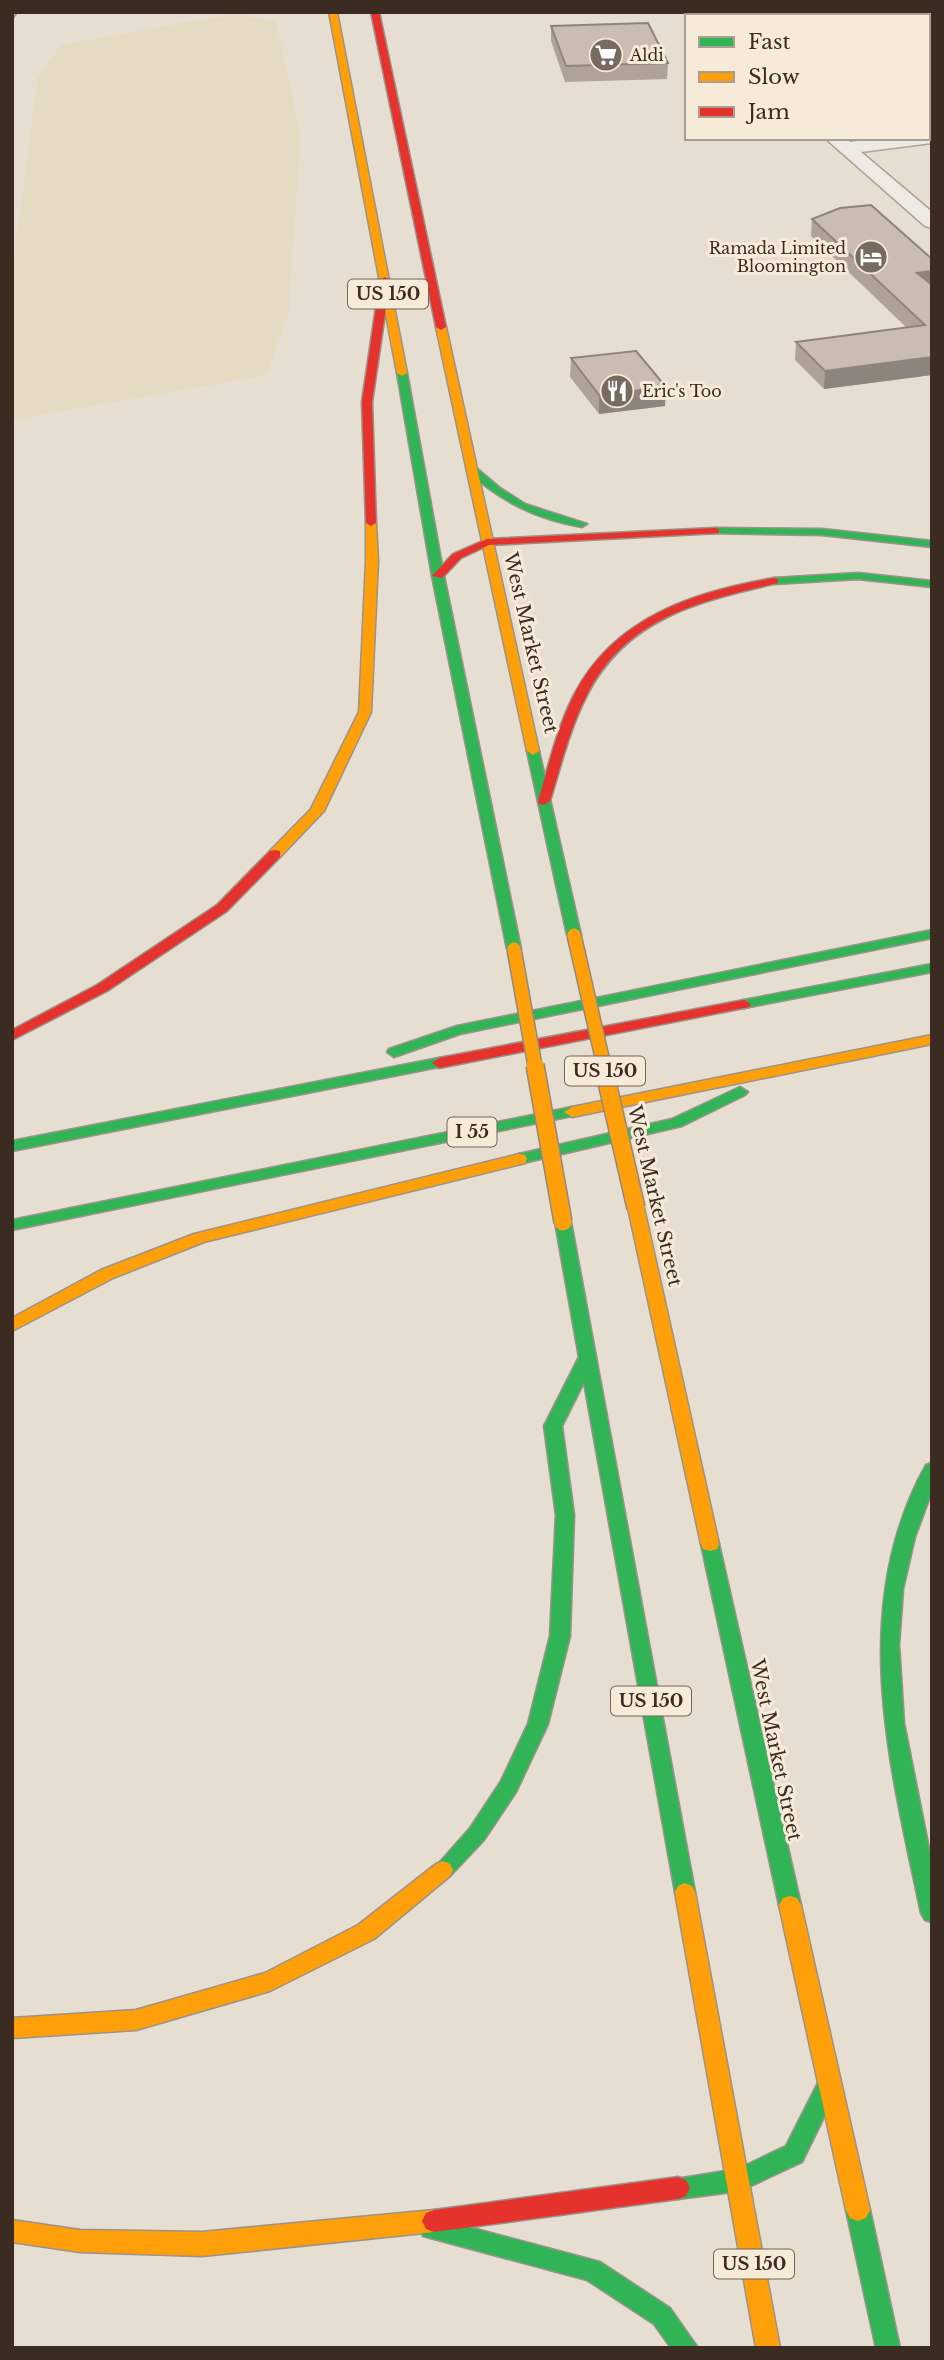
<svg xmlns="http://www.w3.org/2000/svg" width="944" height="2360" font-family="'Libre Baskerville',serif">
<rect width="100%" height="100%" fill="#e6ded1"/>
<!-- farmland -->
<polygon fill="#e5dbc2" points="239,13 276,22 301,136 288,314 267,375 12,420 12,272 38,77 61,45"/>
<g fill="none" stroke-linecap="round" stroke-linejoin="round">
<defs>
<g id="street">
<polygon points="779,12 795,12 794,16 778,16"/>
<polygon points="928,133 932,133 932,143 861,152 932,212 932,228 925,226 825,138 845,138 850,142 883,138 928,138"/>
</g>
<g id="fast">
<polygon points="402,370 407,373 444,576 521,949 514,953 507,949 432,576 397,373"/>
<path d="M467,467H475L500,488L525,504L587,524L582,527C536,519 502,502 467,471Z"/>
<polygon points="715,528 822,529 932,541 932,547 822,535 711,533 711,529"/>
<polygon points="858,573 932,581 932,587 858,579 774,584 768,581 774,578"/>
<polygon points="533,747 539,751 581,935 574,939 567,935 527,751"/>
<polygon points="932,930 932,938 460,1034 394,1057 387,1052 389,1049 457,1026"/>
<polygon points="932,964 932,972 744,1008 737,1004 744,1000"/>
<polygon points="439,1058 444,1060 446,1063 444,1066 12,1151 12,1141"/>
<polygon points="740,1087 748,1092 745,1095 682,1126 519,1164 511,1159 519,1154 672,1119"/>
<polygon points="572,1107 580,1112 577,1115 12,1230 12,1220"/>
<polygon points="563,1217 571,1222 695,1892 692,1898 685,1901 678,1898 675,1892 584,1382 562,1426 574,1515 570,1636 548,1724 516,1792 484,1840 450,1876 443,1879 436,1876 433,1870 470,1828 501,1781 528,1724 550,1636 556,1515 544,1426 579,1357 555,1222"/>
<path d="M932,1463V1491L915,1537L903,1589L899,1645L904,1723L932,1864V1922L925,1920L921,1913C890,1765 847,1607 926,1465Z"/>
<polygon points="710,1537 717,1539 719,1544 801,1905 797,1912 790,1914 783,1912 779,1905 701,1544 703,1539"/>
<polygon points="828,2076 836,2079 839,2086 802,2162 740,2191 678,2199 670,2196 666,2188 670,2180 738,2169 786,2146 820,2079"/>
<polygon points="858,2199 866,2202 870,2210 900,2348 876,2348 846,2210 850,2202"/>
<polygon points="431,2217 600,2262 670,2308 698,2348 671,2348 654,2324 587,2280 423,2236 419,2228 423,2220"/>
</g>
<g id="slow">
<polygon points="12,12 17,12 12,19"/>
<polygon points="329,12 337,12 407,373 402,376 397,373"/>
<polygon points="441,324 446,327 539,751 533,755 527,751 436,327"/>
<polygon points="371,520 376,523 378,561 371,712 324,811 280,857 270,857 270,851 311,809 359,712 366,561 366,523"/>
<polygon points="932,1035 932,1044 572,1117 564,1112 572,1107"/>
<polygon points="519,1154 525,1155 527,1159 525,1163 204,1242 113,1278 12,1331 12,1318 101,1270 194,1234"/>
<polygon points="636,1203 644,1208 719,1544 717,1549 710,1551 703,1549 701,1544 628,1208"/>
<polygon points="443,1861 450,1864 453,1870 450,1876 374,1939 270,1991 136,2030 12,2038 12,2018 136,2010 265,1973 358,1925 436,1864"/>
<polygon points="685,1883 692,1886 695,1892 780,2348 756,2348 675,1892 678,1886"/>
<polygon points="790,1896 797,1898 801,1905 870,2210 866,2218 858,2221 850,2218 846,2210 779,1905 783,1898"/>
<polygon points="434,2210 442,2213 446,2221 442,2229 434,2232 202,2256 80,2252 12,2242 12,2220 80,2230 202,2232"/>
</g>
<g id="jam">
<polygon points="371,12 379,12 446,327 441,330 436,327"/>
<polygon points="385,277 390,280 372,402 376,523 371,526 366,523 362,402 380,280"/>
<polygon points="715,528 719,529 719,533 489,545 461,558 442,578 432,576 453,554 487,539"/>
<path d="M774,578L778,579V583C701,601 626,617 587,695C570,728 561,765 550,801L544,805L539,804L538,801C549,765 557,728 574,695C614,617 694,592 774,578Z"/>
<polygon points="275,850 280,851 280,857 227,911 107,991 12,1040 12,1030 97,985 217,905 270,851"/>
<polygon points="744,1000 751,1004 749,1007 439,1068 432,1063 439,1058"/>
<polygon points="678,2177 686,2180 690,2188 686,2196 678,2199 434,2232 426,2229 422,2221 426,2213 434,2210"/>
</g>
</defs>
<!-- street casing -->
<use href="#street" stroke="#aca399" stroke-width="3"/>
<!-- fast casing -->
<use href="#fast" stroke="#9b938a" stroke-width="3"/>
<!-- slow casing -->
<use href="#slow" stroke="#9b938a" stroke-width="3"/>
<!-- jam casing -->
<use href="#jam" stroke="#9b938a" stroke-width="3"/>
<!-- street -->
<use href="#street" fill="#eee9e2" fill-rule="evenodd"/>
<!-- fast -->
<use href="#fast" fill="#30b455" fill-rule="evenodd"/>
<!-- slow -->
<use href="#slow" fill="#ff9f0a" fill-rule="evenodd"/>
<!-- jam -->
<use href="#jam" fill="#e5322d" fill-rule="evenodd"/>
<defs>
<g id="slow-bridge-far1">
<polyline points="574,935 604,1066"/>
<polyline points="514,949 535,1066"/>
</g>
<g id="slow-bridge">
<polyline points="535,1065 563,1222"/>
<polyline points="603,1065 636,1208"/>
</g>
</defs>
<!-- slow-bridge-far1 casing -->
<use href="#slow-bridge-far1" stroke="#918980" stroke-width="16" stroke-linecap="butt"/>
<!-- slow-bridge casing -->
<use href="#slow-bridge" stroke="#918980" stroke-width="20" stroke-linecap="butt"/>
<!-- slow-bridge-far1 -->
<use href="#slow-bridge-far1" stroke="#ff9f0a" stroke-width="13"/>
<!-- slow-bridge -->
<use href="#slow-bridge" stroke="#ff9f0a" stroke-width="17"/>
</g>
<!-- wall -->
<g fill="#aea299">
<polygon points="897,12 932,12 932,36 928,34 928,16 902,16"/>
<polygon points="551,26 668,63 667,79 565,82 551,41"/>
<polygon points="812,219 932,259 932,375 824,389 795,360 796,342 907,328 811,236"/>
<polygon points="571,358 665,406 599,414 570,377"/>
</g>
<!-- shaded-wall -->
<g fill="#8d847d">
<polygon points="932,271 932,289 917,273"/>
<polygon points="932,357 932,375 824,389 825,371"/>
<polygon points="666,387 665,406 599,414 599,395"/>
</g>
<!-- building -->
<g fill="#cabcb2" stroke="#8d847d" stroke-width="2">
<polygon points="921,12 932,12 932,20 928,18 928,16 926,16"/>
<polygon points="648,23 668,63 566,66 551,26"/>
<polygon points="871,205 932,259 932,271 917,273 932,285 932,357 825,371 796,342 925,325 812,219 840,208"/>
<polygon points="636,351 666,387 599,395 571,358"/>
</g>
<!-- icons -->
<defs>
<symbol id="supermarket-disc" viewBox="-11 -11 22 22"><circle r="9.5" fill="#776a5f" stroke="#f6ead9"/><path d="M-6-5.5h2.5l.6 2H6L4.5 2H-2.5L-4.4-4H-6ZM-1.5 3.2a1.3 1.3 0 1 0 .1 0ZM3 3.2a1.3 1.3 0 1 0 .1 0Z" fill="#fff"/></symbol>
<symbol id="hotel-disc" viewBox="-11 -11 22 22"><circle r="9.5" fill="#776a5f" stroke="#f6ead9"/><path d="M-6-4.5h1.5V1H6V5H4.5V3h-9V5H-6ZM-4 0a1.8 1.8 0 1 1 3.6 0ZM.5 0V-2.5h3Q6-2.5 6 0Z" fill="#fff"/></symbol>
<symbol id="restaurant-disc" viewBox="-11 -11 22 22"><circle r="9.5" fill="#776a5f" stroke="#f6ead9"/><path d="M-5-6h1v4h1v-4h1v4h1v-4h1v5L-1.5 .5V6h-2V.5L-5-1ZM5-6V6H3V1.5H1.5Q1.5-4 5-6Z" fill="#fff"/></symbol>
</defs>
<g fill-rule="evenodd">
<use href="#supermarket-disc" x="587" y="36" width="38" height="38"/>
<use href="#hotel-disc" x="852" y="238" width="38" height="38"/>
<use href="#restaurant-disc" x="598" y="372" width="38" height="38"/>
</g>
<g text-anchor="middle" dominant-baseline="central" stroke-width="6" stroke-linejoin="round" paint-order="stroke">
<!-- far-poi labels -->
<g font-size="16" fill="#3b2b21" stroke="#f6ead9" text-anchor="start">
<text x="630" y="55">Aldi</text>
<text x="846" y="248" text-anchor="end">Ramada Limited<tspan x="846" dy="18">Bloomington</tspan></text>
<text x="642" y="391">Eric's Too</text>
</g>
<!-- shield labels -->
<g fill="#f6ead9" stroke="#736458" stroke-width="2">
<rect x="348" y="279.5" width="80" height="29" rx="5"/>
<rect x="565" y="1056.5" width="80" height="29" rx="5"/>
<rect x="447.5" y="1117.5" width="49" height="29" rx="5"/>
<rect x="611" y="1686.5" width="80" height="29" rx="5"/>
<rect x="714" y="2249.5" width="80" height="29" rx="5"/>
</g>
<g font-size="18" font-weight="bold" fill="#3b2b21">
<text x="388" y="294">US 150</text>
<text x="605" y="1071">US 150</text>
<text x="472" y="1132">I 55</text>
<text x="651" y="1701">US 150</text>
<text x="754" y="2264">US 150</text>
</g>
<!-- street labels -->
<g font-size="19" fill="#3b2b21" stroke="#f6ead9">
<text transform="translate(531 643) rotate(77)">West Market Street</text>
<text transform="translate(655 1196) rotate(77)">West Market Street</text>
<text transform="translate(776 1750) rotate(78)">West Market Street</text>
</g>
</g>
<!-- border -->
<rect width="944" height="2360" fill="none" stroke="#3b2b21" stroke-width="28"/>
<!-- legend -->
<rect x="685" y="14" width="245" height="126" fill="#f6ead9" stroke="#ab9e8f" stroke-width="2"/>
<rect x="699" y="37" width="35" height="10" fill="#30b455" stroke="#ab9e8f" stroke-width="2"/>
<text x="748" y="49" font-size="21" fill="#3b2b21">Fast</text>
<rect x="699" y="72" width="35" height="10" fill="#ff9f0a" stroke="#ab9e8f" stroke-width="2"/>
<text x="748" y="84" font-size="21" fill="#3b2b21">Slow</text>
<rect x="699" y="107" width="35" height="10" fill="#e5322d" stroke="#ab9e8f" stroke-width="2"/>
<text x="748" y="119" font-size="21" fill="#3b2b21">Jam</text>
</svg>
